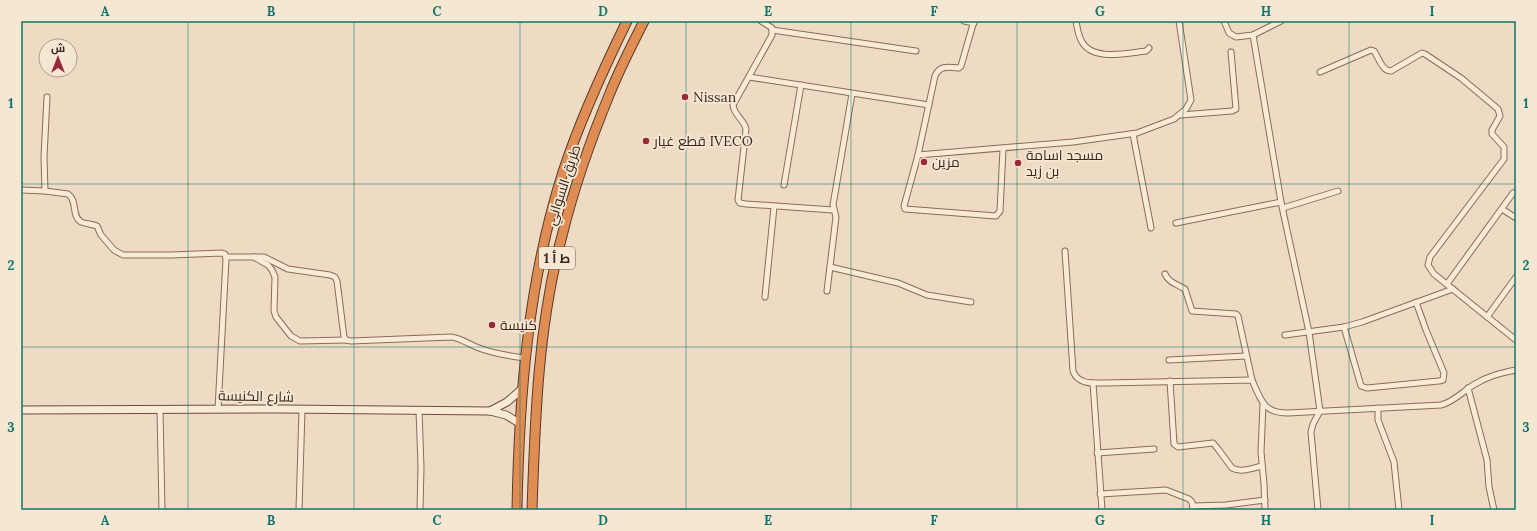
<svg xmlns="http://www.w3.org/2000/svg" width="1537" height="531" font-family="Lora,Cairo,serif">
<rect width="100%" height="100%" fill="#efdbc3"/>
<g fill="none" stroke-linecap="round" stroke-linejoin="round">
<defs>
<g id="street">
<path d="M761,21L772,28V35L733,105C734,116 744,119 746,129L738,200L740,203L746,204L833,210"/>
<polyline points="964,21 974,23"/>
<path d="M974,21L961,66L959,68C948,67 940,65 935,76L918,155L904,206L905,209L996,216L1000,211L1003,149"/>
<path d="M1076,21C1077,27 1078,34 1081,40C1091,62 1127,53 1146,51L1149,48"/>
<polyline points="1224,21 1229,33 1236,37 1253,35 1281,21"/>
<polyline points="772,30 916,51"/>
<polyline points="1253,35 1281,202 1309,332 1320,411 1313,424 1311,432 1318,510"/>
<path d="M1320,72L1371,50L1374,51C1379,58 1382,71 1391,71L1422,53L1425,54L1461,78L1498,109L1500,116L1492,130V134L1504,147V159L1430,257L1428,265L1434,274L1516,340"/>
<polyline points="749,77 929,105"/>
<polyline points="1181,115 1232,111 1236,109 1231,52"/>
<polyline points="1133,134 1151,228"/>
<polyline points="918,155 1073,142 1137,133 1174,119 1186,109 1191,100 1179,21"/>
<polyline points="784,185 801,85"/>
<path d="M21,190L45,191L68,194C78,201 71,216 81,222C86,224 92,224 97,226L101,235L114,250L123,255H171L222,253L225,254L226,259L218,409"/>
<polyline points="45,191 44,157 47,97"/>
<polyline points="1283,208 1338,191"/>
<polyline points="1502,209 1516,218"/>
<polyline points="1176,223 1281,202"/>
<path d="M1065,251L1073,371C1078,385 1093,383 1105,383L1252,380C1261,400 1263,413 1288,413L1441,405C1454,402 1463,391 1475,384C1488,376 1501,373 1516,370"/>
<path d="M226,257H264L288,269L330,275L335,277L337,281L344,337L346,340L351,341L451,337C461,338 470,345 479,348C494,354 510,356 525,358"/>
<polyline points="254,257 268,265 272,270 275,277 274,311 276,317 291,336 300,341 346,340"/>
<polyline points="830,267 898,283 927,295 971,302"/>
<path d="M1165,274C1169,283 1177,284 1185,289L1192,311L1236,314L1238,316L1252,380"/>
<polyline points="1447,284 1513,193"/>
<polyline points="827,291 836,217 833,205 852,94"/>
<polyline points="765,297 774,207"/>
<polyline points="1487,317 1516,277"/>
<polyline points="1344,327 1361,386 1367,388 1439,381 1443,380 1444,373 1426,330 1416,302"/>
<polyline points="1285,335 1344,327 1362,322 1453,289"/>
<polyline points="1169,360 1246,356"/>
<path d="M1170,381L1174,444L1178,447L1213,443L1218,449L1232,468C1241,473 1253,468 1262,466"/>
<polyline points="1093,383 1102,510"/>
<polyline points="1468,388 1487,460 1489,487 1494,510"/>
<polyline points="1263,404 1261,452 1264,484 1265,510"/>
<polyline points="1378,408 1378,420 1394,462 1399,510"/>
<polyline points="160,410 162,510"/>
<polyline points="419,410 421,467 420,510"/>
<polyline points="1097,453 1154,449"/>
<polyline points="1100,494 1166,490 1189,499 1192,502 1193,510"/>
<polyline points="1193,506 1226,505 1265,500"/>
<polyline points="299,510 302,410"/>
</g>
<g id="secondary">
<polyline points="21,410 283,409 490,411 506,415 519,423"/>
<polyline points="490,411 507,402 522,389"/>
</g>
<g id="highway">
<path d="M517,510C519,396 528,281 563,172C580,120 603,70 627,21"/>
<path d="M532,510C535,418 538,325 562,236C574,187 591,139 610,93C620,68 632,45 644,21"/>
</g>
</defs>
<!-- street casing -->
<use href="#street" stroke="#896c59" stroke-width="7"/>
<!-- secondary casing -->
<use href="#secondary" stroke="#6b4d3c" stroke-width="9"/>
<!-- highway casing -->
<use href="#highway" stroke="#573b2e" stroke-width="11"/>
<!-- street -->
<use href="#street" stroke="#f9ead6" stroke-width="5"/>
<!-- secondary -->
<use href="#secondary" stroke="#f9ead6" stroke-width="7"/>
<!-- highway -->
<use href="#highway" stroke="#df8d52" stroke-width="9"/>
</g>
<!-- grid -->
<path fill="none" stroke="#0f766e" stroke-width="1" stroke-opacity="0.55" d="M188,21V510M354,21V510M520,21V510M686,21V510M851,21V510M1017,21V510M1183,21V510M1349,21V510M21,184H1516M21,347H1516"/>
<!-- markers -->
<g fill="#992839" stroke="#f6e7d2" stroke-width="1.5">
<circle cx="685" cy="97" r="4"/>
<circle cx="646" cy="141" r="4"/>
<circle cx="924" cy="162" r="4"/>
<circle cx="1018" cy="163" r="4"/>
<circle cx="492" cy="325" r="4"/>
</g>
<g text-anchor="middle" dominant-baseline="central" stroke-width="3.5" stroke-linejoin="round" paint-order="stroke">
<!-- shield labels -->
<rect fill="#f6e7d2" stroke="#726154" stroke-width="1" x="539" y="247" width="36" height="22" rx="3"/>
<g font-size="13" font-weight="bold" fill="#39271e">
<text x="557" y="258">ط أ 1</text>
</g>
<!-- poi labels -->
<g font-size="14" fill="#39271e" stroke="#f6e7d2" text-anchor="start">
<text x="693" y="97">Nissan</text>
<text x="654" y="141">قطع غيار IVECO</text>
<text x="1026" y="155">مسجد اسامة<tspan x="1026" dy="16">بن زيد</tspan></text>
<text x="932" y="162">مزين</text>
<text x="500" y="325">كنيسة</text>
</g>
<!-- street labels -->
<g font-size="14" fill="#39271e" stroke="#f6e7d2">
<text transform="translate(563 185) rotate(-72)">طريق السواني</text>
<text transform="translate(256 396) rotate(1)">شارع الكنيسة</text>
</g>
</g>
<!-- border -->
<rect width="1537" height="531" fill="none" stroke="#f6e7d2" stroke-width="44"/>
<!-- north arrow -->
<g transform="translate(58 58)"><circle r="19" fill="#f6e7d2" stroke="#aa9a8a"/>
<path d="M0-3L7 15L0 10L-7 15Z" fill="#992839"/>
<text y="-6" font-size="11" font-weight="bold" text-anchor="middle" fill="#39271e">ش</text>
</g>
<rect x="22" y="22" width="1493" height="487" fill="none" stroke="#0f766e" stroke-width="1.5"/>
<g font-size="13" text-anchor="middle" font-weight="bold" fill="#0f766e">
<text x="105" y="16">A</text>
<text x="271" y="16">B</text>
<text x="437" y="16">C</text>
<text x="603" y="16">D</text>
<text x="768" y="16">E</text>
<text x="934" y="16">F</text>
<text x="1100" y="16">G</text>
<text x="1266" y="16">H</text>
<text x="1432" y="16">I</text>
<text x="11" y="108">1</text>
<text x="1526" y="108">1</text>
<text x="11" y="270">2</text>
<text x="1526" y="270">2</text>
<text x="11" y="432">3</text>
<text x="1526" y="432">3</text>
<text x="105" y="525">A</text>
<text x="271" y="525">B</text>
<text x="437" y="525">C</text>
<text x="603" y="525">D</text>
<text x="768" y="525">E</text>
<text x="934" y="525">F</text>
<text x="1100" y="525">G</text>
<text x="1266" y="525">H</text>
<text x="1432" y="525">I</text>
</g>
</svg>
